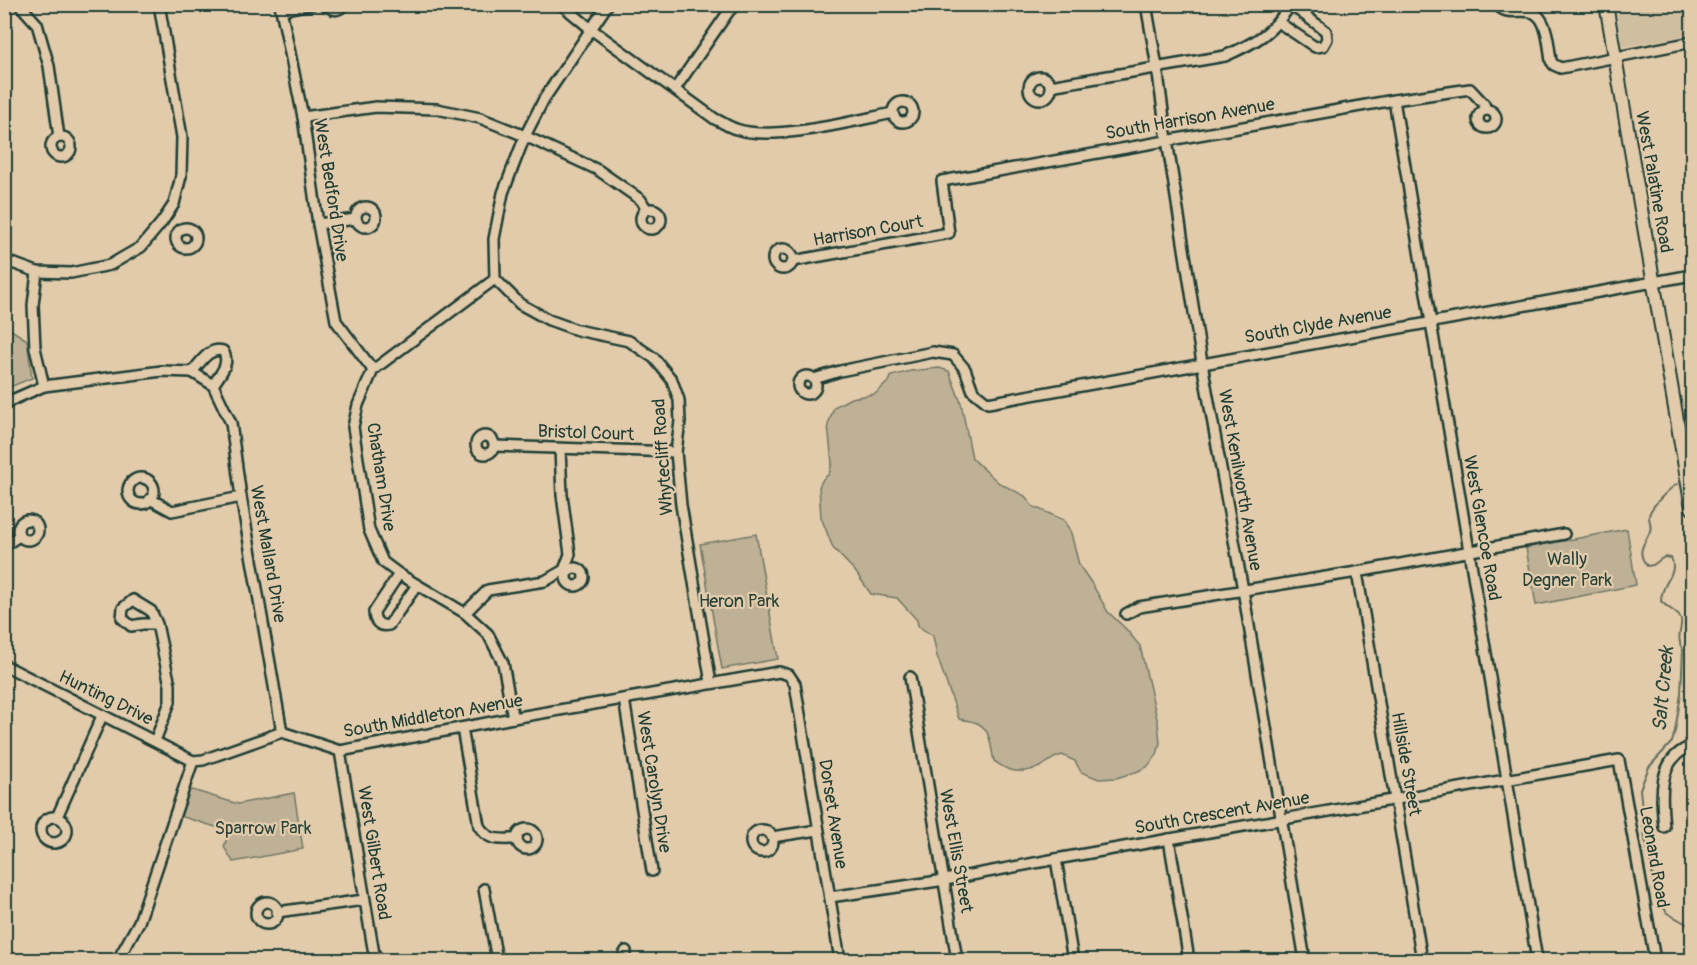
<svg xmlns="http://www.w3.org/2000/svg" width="1697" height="965" font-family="Pangolin,sans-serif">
<rect width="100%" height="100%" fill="#e2cbab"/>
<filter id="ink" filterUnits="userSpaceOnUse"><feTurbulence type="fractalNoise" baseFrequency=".0167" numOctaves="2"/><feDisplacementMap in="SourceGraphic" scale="12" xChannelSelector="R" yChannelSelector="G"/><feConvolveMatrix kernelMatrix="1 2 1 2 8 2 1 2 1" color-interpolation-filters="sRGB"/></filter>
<g filter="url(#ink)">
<!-- built -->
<polygon fill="#d0bea0" points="1615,5 1692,5 1692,35 1622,47"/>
<!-- green -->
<g fill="#bfb196" stroke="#6f7765" stroke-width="1.5">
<polygon points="5,326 27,340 32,378 5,389"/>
<path d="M939,368L949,371L961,403L972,458L999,483L1025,496L1032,506L1064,520L1071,533L1079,565L1092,584L1108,612L1125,628L1140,646L1158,723L1160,743L1157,755L1147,767L1136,772L1116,778L1099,779L1081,772L1075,761L1062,755C1054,757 1051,760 1045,764C1037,770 1021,773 1011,770C1005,769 999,764 994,761C991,749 991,730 979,724C974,721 965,720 959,719L937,656L933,636L918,626L917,620L897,598L871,594L855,571L833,548L821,517L819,487L823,479L829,474L832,463L828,425L834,407L851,398L875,394L890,380L891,376L911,371Z"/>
<polygon points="1627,529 1636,585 1536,605 1526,548"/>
<polygon points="756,534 778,659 722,669 700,544"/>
<polygon points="189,789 238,804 294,793 303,849 233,862 224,847 229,831 180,816"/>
</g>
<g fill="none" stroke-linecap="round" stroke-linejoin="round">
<!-- stream -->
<path stroke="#636e5d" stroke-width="2" d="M1677,484C1669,489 1650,507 1649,516C1649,522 1652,525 1650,531C1645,545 1635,550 1647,566L1653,565L1664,557L1671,558C1679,574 1661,582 1661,601C1666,607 1675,611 1680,617C1685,625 1674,636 1683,650L1681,694L1675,731L1672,742L1649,767L1640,789L1645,840L1650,857L1653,880L1664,908L1667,913L1692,927"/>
<defs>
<g id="minor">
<polyline points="19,4 37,24 49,66 59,137"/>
<polyline points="280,4 303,117 318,224 336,321 373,370"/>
<path d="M326,4C331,11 339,12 344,4"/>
<path d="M561,4L591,29L715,119C722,122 729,127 736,129C774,142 853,121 893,113"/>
<polyline points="608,4 544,99 525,136 503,193 494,239 495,279 520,304 549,320 577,330 629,341 654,358 672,380 679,400 680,421 676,452 681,505 711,683"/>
<polyline points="1146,4 1157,67 1167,140 1202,363 1243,590 1305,960"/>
<path d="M1497,4C1507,20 1529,3 1540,18C1548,28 1549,48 1551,61L1554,65L1561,68L1692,42"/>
<polyline points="281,10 312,4"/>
<polyline points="1278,22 1315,47 1323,46 1327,39 1326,31 1291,5"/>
<circle cx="1040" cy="88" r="11"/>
<path d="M1050,86L1225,56C1255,43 1273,33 1291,4"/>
<polyline points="675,89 729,11 736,4"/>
<polyline points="1394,100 1537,960"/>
<circle cx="903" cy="112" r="10"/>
<circle cx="1487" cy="119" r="9"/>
<polyline points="303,117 376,107 437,109 480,118 525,136 598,170 641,200 647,210"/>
<circle cx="61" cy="147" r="10"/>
<circle cx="366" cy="217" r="10"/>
<circle cx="651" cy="219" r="10"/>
<polyline points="318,224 356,219"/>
<circle cx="186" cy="238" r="10"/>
<circle cx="783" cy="259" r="10"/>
<polyline points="4,260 37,272 71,273 110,265 141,247 162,222 174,204 181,176 182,137 159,4"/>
<polyline points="793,261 949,233 942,181 1394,100 1470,89 1484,104 1486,110"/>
<polyline points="37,272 33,305 35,348 44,386"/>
<polyline points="495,279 373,370 358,405 353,427 369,530 383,562 399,574 465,613 488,634 503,663 513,718"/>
<polyline points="192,372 213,385 231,423 241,497 282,732"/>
<path d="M192,372C201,362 209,347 223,351C231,364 220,374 213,385"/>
<circle cx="807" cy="385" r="9"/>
<polyline points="814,379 840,371 933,352 953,355 965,369 973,391 988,403 1692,275"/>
<polyline points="4,405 12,400 44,386 162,371 192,372"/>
<circle cx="485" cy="445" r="9"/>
<polyline points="495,446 676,452"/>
<circle cx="141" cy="491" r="13"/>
<polyline points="150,499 172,511 241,497"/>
<circle cx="28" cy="530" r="10"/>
<polyline points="4,546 19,536"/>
<circle cx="575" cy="577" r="9"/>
<polyline points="1357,572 1422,960"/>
<path d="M399,574L374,612C374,621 379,627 389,625L417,585"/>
<polyline points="465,613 488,590 545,581 564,570 570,554 562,495 560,449"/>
<polyline points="1126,614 1139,607 1357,572 1564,534"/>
<polyline points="4,665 193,761"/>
<polyline points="910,677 957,960"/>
<polyline points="624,699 652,871"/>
<path d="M462,728L479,826C489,842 499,839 517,839"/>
<polyline points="155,741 170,702 170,685 157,624 151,611 133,600 123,608 122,618 131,626 143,624 157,624"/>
<polyline points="340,751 375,960"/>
<circle cx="54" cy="830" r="13"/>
<polyline points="57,817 102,716"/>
<path d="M1664,827C1661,796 1657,758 1692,746"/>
<circle cx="527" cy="839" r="10"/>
<circle cx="762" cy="841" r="11"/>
<polyline points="772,837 818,830"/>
<polyline points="1169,839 1189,960"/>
<polyline points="1056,859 1073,960"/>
<polyline points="484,889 497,960"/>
<polyline points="830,897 945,880 1056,859 1619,760 1655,960"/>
<circle cx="267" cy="913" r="11"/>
<polyline points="277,912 364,900"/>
<polyline points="116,960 120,956 139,922 193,761 203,760 282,732 340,751 513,718 779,672 789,675 795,684 840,960"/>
<polyline points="621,960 626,951"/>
</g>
<polyline id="major" points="1606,4 1692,508"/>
</defs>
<!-- minor casing -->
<use href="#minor" stroke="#1f3d34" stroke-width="14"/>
<!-- major casing -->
<use href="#major" stroke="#1f3d34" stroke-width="16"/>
<!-- minor -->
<use href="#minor" stroke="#e2cbab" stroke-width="9"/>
<!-- major -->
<use href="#major" stroke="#e2cbab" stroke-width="12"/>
</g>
</g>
<g text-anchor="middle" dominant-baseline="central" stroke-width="4.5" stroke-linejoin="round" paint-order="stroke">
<!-- street labels -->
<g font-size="18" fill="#1f3d34" stroke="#e2cbab">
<text transform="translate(1190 119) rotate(-10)">South Harrison Avenue</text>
<text transform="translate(1654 182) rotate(80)">West Palatine Road</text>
<text transform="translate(331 190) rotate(81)">West Bedford Drive</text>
<text transform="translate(868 231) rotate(-10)">Harrison Court</text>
<text transform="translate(1318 325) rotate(-10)">South Clyde Avenue</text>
<text transform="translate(586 433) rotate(2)">Bristol Court</text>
<text transform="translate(663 457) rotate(-94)">Whytecliff Road</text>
<text transform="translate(381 477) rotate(81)">Chatham Drive</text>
<text transform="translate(1240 480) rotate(80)">West Kenilworth Avenue</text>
<text transform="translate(1482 528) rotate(80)">West Glencoe Road</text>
<text transform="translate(268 554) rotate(80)">West Mallard Drive</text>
<text transform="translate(106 698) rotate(26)">Hunting Drive</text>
<text transform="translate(433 716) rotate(-10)">South Middleton Avenue</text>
<text transform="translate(1406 764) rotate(80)">Hillside Street</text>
<text transform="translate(654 782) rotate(81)">West Carolyn Drive</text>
<text transform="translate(1222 813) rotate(-10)">South Crescent Avenue</text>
<text transform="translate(833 814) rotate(81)">Dorset Avenue</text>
<text transform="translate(956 851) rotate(80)">West Ellis Street</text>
<text transform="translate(374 853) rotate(81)">West Gilbert Road</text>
<text transform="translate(1654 857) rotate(80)">Leonard Road</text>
</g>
<!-- park labels -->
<g font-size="18" fill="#274339" stroke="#e2cbab">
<text x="1567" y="559">Wally<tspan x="1567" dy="21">Degner Park</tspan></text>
<text x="739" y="601">Heron Park</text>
<text x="263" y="828">Sparrow Park</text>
</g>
<!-- water labels -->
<g font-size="20" font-style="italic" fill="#2a453b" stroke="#e2cbab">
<text transform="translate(1663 689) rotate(-85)">Salt Creek</text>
</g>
</g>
<!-- margin -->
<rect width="1697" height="965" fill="none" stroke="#e2cbab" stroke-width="24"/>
<rect x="12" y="12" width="1673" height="941" fill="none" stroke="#1f3d34" stroke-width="2" filter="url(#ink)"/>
</svg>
